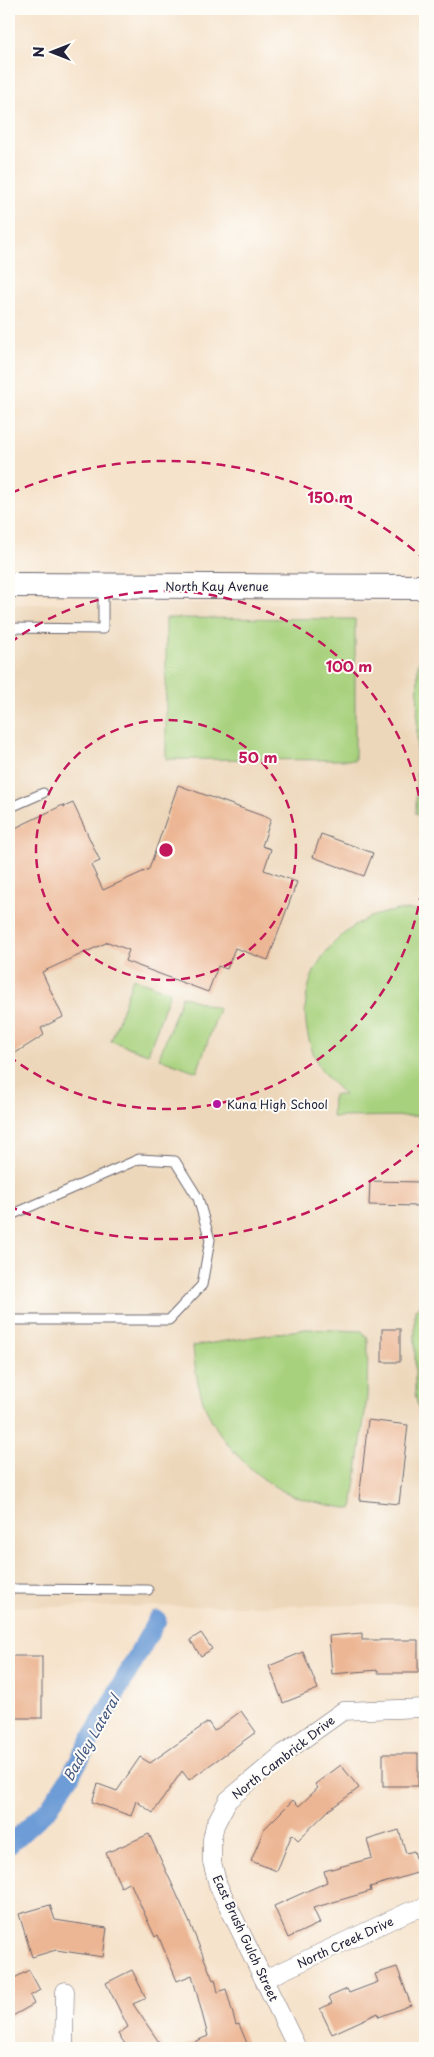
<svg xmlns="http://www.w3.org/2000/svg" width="434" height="2057" font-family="'Playpen Sans',sans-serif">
<rect width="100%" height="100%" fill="#fdfcf7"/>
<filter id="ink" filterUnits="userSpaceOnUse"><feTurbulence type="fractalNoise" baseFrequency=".02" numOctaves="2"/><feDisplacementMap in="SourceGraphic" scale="10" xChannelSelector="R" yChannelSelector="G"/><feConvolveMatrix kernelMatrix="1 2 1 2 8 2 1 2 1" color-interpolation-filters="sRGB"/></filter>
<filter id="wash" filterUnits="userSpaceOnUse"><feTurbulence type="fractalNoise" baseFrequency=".0096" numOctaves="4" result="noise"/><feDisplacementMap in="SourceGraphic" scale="20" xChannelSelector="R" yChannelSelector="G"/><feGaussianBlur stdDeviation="1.12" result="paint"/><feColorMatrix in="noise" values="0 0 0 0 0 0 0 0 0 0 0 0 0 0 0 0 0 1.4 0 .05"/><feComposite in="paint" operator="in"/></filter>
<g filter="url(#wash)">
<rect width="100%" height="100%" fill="#f6e3cc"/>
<!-- built -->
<polygon fill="#edd7ba" points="425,603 425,1605 9,1607 9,604"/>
<!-- green -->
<g fill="#a7d17d" stroke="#647a5c">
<polygon points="166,618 355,619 355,760 166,759"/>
<polygon points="418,662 425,662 425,814 416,814"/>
<path d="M398,910H425V1116L332,1117L333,1095H344C335,1085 322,1074 317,1062C290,1003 311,948 368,918C377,914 389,912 398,910Z"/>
<polygon points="133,978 170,992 148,1054 111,1041"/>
<polygon points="182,996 219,1009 197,1072 159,1058"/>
<polygon points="425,1299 425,1436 415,1394 415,1310"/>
<path d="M306,1329L362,1331L368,1339L367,1397L352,1509C329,1505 307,1502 285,1492C255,1478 222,1443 208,1413C198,1392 195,1369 193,1346Z"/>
</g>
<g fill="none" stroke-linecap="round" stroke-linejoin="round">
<!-- canal -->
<polyline stroke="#6d9cd6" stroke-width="19" points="9,1845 49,1808 71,1775 157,1620"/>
</g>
<g id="blocks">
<!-- building -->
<g fill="#ecb593">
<polygon points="178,785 271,819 262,846 271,849 264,870 297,882 268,960 235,948 227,969 218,966 208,992 125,961 129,950 108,942 42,972 63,1017 41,1028 44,1035 9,1057 9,831 63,805 64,807 73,803 100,861 91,865 103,890 149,869"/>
<polygon points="321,834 373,853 364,876 313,857"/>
<polygon points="370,1181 421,1182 420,1206 369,1205"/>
<rect x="382" y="1329" width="18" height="33"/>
<polygon points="368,1420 408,1425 399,1504 359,1500"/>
<polygon points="201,1633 212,1649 201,1656 190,1640"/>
<polygon points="362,1633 362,1640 418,1640 418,1673 378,1673 378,1670 332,1674 329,1636"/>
<polygon points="303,1652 318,1689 283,1703 269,1666"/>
<rect x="9" y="1656" width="33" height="62"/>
<polygon points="241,1711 256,1732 189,1780 182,1771 153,1813 136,1801 131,1816 92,1802 98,1784 117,1791 140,1757 150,1763 208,1722 214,1731"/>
<rect x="383" y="1754" width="35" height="32"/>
<polygon points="341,1765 359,1788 329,1810 298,1840 292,1834 277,1871 251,1861 264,1829 293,1800 299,1806 318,1788 315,1784"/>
<polygon points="399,1830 406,1853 414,1851 420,1872 370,1887 371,1891 313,1908 320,1923 288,1938 274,1906 327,1882 324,1871 372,1858 367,1840"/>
<polygon points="149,1834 189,1921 213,1980 215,1979 218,1992 226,1989 236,2025 239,2024 249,2048 180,2048 208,2036 192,1975 177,1981 158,1935 155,1937 130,1882 121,1887 106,1853"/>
<polygon points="50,1905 55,1920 107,1928 103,1957 56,1950 32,1957 19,1914"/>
<polygon points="397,1967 411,2005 379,2017 378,2013 332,2034 320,2009 332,2003 329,1997 347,1989 349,1993 378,1982 375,1974"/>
<polygon points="29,1970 40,1990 30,1996 34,2004 9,2018 9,1981"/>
<polygon points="132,1970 146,1998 133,2004 163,2048 128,2048 118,2034 128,2027 106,1983"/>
</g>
</g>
</g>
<g filter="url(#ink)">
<use href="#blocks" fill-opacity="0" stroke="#6c666e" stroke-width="1"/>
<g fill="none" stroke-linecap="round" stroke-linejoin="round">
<defs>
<g id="lane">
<polyline points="9,628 103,629 103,586"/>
<polyline points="9,808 43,793"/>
<polyline points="9,1216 139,1159 175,1161 198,1198 210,1240 202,1285 169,1320 9,1320"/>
<polyline points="9,1589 148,1590"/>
</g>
<g id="street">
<polyline points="265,1979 408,1912 425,1907"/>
<polyline points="65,1991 64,2047 66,2048"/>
<polyline points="297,2048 218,1885 212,1862 212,1839 215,1825 228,1800 284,1753 343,1711 425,1708"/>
</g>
<polyline id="secondary" points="9,585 425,587"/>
</defs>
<!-- lane casing -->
<use href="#lane" stroke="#6c666e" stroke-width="11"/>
<!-- street casing -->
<use href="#street" stroke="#6c666e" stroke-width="19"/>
<!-- secondary casing -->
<use href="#secondary" stroke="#6c666e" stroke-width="26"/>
<!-- lane -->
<use href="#lane" stroke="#fff" stroke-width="9"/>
<!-- street -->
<use href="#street" stroke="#fff" stroke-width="18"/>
<!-- secondary -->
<use href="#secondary" stroke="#fff" stroke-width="24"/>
</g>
</g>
<!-- distance rings -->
<g fill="none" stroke="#c2185b" stroke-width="2.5" stroke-dasharray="9 6">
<circle cx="166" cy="850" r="130"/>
<path d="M10 643A259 259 0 1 1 10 1057"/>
<path d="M424 1141A389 389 0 0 1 11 1207M11 493A389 389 0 0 1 424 559"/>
</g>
<!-- markers -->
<circle fill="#b5179e" stroke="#fdfcf7" stroke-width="2" cx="217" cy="1104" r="5"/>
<g text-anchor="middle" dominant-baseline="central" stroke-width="4" stroke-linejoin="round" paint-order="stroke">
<!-- street labels -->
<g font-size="12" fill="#22223b" stroke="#fdfcf7">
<text x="217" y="586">North Kay Avenue</text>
<text transform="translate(283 1757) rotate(-38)">North Cambrick Drive</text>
<text transform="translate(246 1938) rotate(65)">East Brush Gulch Street</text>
<text transform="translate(345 1942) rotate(-25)">North Creek Drive</text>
</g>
<!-- poi labels -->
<g font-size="12" fill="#22223b" stroke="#fdfcf7" text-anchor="start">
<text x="227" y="1104">Kuna High School</text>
</g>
<!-- water labels -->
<g font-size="14" font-style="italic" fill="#445981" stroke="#fdfcf7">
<text transform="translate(91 1738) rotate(-60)">Badley Lateral</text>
</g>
</g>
<circle cx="166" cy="850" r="8" fill="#c2185b" stroke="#fdfcf7" stroke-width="2.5"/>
<g font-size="15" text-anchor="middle" font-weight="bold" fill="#c2185b" stroke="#fdfcf7" stroke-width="4" stroke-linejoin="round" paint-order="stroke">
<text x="330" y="503">150 m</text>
<text x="349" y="672">100 m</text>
<text x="258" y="763">50 m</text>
</g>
<!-- margin -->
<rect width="434" height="2057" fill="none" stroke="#fdfcf7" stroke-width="30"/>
<!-- north arrow -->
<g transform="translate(52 52) rotate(270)" stroke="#fdfcf7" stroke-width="4" paint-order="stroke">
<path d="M0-4L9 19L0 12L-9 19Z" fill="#22223b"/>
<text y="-8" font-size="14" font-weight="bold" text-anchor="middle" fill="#22223b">N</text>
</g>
</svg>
